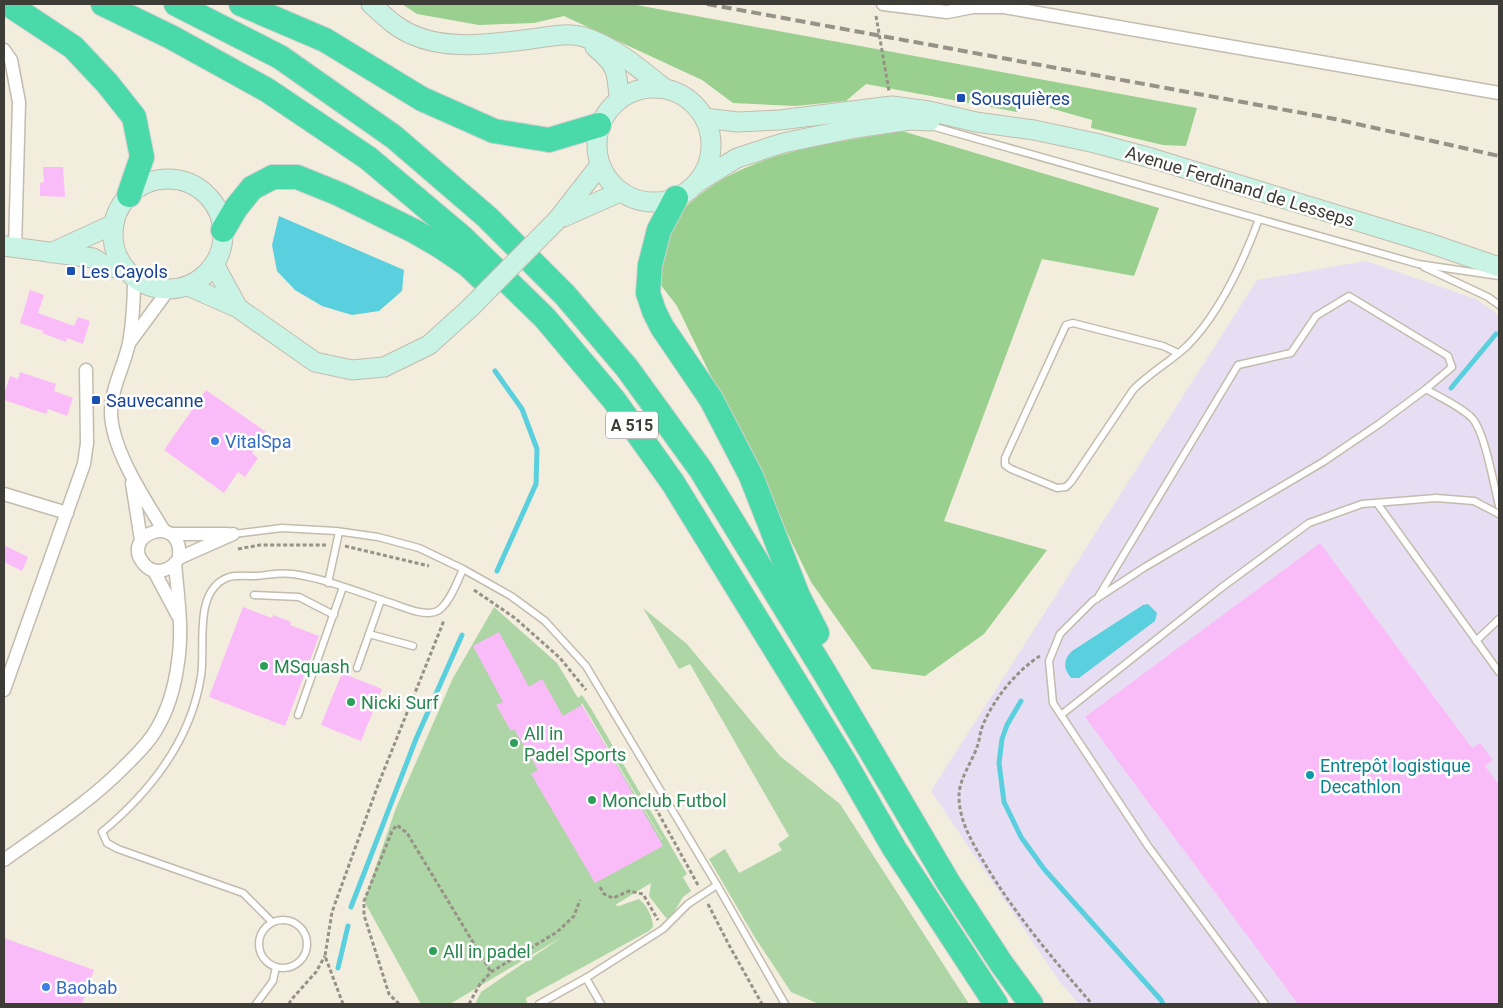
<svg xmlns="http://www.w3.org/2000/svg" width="1503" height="1008" font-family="Roboto,sans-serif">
<rect width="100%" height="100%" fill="#f3edde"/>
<!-- industrial -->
<polygon fill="#e8def3" points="1366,261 1476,299 1499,315 1499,1004 1079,1004 1059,981 931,791 1257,280"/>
<!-- green -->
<g fill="#aed5a6" fill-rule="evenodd">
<path d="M494,607L557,663L578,698L582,695L592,710L687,874L683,877L691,891L683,897L671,917L666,918L649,896L651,883L615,905L619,906L639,899C646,904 653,917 653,927L649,931L526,998L527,1004H475L481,992L562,937L450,1004H421L364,901L396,808L453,678ZM582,703L662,839V840L581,704Z"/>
<polygon points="643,608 687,644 780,756 840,804 969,1004 819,1004 791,992 754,936 709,859 725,849 739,873 782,850 778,844 789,836 690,664 679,669"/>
</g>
<!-- forest -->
<g fill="#99d08f">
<polygon points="402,4 631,4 1197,108 1186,146 1163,145 1091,128 1092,120 1025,101 1017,112 866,84 846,101 795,106 733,103 702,80 564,16 534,23 479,25 417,14"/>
<path d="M902,131L1159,208L1134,276L1042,259L944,521L1047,550L984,634L925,676L872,669L811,582L677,306L660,284C661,263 660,235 674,218C678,212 685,207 691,202C748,151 829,144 902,131Z"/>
</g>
<!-- water -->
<g fill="#5acfde">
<polygon points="279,216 404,270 402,291 379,311 352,315 322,306 295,290 277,271 272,245"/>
<path d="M1148,604L1157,613L1155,621L1079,678H1071C1063,668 1063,660 1072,651L1143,605Z"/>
</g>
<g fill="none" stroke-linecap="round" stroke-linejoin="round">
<!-- stream -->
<g stroke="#5acfde" stroke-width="5">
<polyline points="495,371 522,409 537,449 536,484 497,571"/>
<polyline points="1451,388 1496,334"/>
<polyline points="1021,701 1007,725 1002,739 999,763 1004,802 1021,837 1044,869 1161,1000 1163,1004"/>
<polyline points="351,907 416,739 462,635"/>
<polyline points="338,968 348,926"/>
</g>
</g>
<!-- building -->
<g fill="#fabcf9">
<polygon points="43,167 63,167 65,197 40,196 40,183 44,182"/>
<polygon points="30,290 44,295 38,313 74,326 78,317 90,321 83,344 67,338 66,342 42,333 43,331 20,323"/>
<polygon points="20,372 56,384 54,391 73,398 67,416 48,409 46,414 4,400 4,394 10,376 18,379"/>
<polygon points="206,390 266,432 252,453 258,458 245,477 238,472 224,493 164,450"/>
<polygon points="1320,543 1472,748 1480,743 1493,760 1485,766 1499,785 1499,1004 1298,1004 1085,717"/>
<polygon points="4,545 28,557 22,571 4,562"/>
<polygon points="243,607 272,618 273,615 291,622 290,625 319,636 285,726 209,697"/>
<polygon points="499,632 529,687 542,679 563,716 582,705 663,846 595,883 531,774 538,770 514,729 511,731 496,705 503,702 473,646"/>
<polygon points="342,673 382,689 361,741 321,725"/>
<polygon points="4,938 94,970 82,1004 4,1004"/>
</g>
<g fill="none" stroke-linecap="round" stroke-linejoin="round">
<defs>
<g id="lane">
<polyline points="928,125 1418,264 1499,276"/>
<polyline points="1424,267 1488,297 1499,305"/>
<path d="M1178,353L1163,346L1073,323L1066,325L1005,458V465L1011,469L1057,488L1066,487L1071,482L1133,390C1149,373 1170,362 1187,346C1220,313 1243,262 1259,219"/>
<path d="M1426,389C1441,398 1460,406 1472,418C1485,432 1494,486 1499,506"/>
<polyline points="1377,503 1499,672"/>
<polyline points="233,534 282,528 336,531 378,537 419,548 463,569 511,596 545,621 586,666 717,885 785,1004"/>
<polyline points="328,583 339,532"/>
<polyline points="254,595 299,597 334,615"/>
<polyline points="1097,599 1238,365 1291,353 1316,316 1349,296 1448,356 1452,367 1426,389 1379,424 1323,462 1145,567 1093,601 1060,634 1049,661 1053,703 1148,846 1265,1004"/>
<polyline points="369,634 413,646"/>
<polyline points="1476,641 1499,619"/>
<polyline points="357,668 381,600"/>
<polyline points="298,715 343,587"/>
<polyline points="1061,715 1221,588 1309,523 1362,504 1436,498 1474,501 1499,514"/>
<circle cx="283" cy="944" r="24"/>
<path d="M271,921L243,893L118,849L107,843L102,832C150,792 191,740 201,676C206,647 192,590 229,577C237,575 248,576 256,576C268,575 282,572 293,574C323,578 359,592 388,602C402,606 420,616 435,612C448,608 458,580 463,569"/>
<polyline points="586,978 601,1004"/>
<polyline points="256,1004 273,981 276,967"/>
<polyline points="539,1004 586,978 663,929 688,904 717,885"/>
</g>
<g id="street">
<polyline points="883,4 947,12 973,7 1004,7 1499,93"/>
<polyline points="4,50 11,60 19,102 15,248"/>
<path d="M134,278C134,300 133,321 129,343C124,367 111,388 111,413C112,451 145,499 164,531"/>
<polyline points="130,342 169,289"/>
<polyline points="132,483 141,540"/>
<polyline points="4,494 67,513"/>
<polyline points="171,534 228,534"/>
<path d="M179,558C184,511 118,534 144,564C155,577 172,570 179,558L233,534"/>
<polyline points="154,571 178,616"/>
<polyline points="4,690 84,464 87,443 86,370"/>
<path d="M4,860C46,830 90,802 126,765C137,754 148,744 156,730C168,710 175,686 178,662C183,630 178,597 175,564"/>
</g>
<g id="secondary">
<path d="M371,4C379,11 386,18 394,24C432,53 487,45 531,39C548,37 567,32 584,37C615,47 639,68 664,88"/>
<path d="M595,47C617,65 617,71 619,98"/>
<circle cx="654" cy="145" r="57"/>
<polyline points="705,118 737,122 780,120 892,106 929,111 976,122 1034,130 1095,143 1151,158 1429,243 1499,267"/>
<circle cx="168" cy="234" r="55"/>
<polyline points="698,182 737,158 783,143 855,128 910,120 930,121"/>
<polyline points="558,219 600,165"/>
<polyline points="559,219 620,192"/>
<polyline points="4,246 93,258 106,266 126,270"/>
<polyline points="51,253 114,224"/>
<polyline points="214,264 238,308"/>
<polyline points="188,286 238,308 315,362 352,370 384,367 429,345 470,308"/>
</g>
<g id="highway">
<polyline points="8,4 73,47 107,83 134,117 142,157 129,195"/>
<polyline points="103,4 171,37 267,90 368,158 463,238 545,318 614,400 673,483 844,761 894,848 996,1004"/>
<polyline points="176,4 280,57 394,137 487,217 565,295 627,368 701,470 826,675 948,882 1001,963 1031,1004"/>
<polyline points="241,4 325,40 422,99 494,131 549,140 599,125"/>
<polyline points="676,198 659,230 650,265 648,293 654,311 662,327 711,399 751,476 798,596 817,633"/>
<polyline points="223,230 236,208 252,188 273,177 297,177 339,194 414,231 440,246 468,265 489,285"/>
</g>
</defs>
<!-- lane casing -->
<use href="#lane" stroke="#c2bcae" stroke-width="9"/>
<!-- street casing -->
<use href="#street" stroke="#c2bcae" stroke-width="15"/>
<!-- secondary casing -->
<use href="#secondary" stroke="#c2bcae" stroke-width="21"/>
<!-- highway casing -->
<use href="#highway" stroke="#d1d0cf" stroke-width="26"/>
<!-- path -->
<g stroke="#969288" stroke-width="3" stroke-dasharray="4 2.5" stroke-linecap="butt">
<polyline points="876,16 889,91"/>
<polyline points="345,546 429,566"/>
<polyline points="238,549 260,545 326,545"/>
<polyline points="474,590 515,618 560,658 586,690"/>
<path d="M1040,656C1017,670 993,700 983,725C980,731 980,738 978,744C973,761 959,778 959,796C959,820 971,840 982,859C1013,912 1052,958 1092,1004"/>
<polyline points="649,796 698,885"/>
<polyline points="600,887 604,894 613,898 629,891 643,894 658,920"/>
<polyline points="708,904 729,945 762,1004"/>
<polyline points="289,1004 291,1000 316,972 325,956"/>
<polyline points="343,1004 325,956 332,912 378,785 443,623 442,620"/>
<polyline points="399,1004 389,994 364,915 364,901 392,831 397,825 407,833 491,972"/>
<polyline points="469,1004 480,984 491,972 557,932 574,916 580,900"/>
</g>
<!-- lane -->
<use href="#lane" stroke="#fff" stroke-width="6"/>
<!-- street -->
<use href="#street" stroke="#fff" stroke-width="12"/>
<!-- secondary -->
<use href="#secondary" stroke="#c9f4e5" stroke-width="19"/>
<!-- highway -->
<use href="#highway" stroke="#4ad9a8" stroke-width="24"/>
<!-- rail -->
<polyline stroke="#969288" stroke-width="4" stroke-dasharray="10 5" stroke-linecap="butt" points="707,4 1335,119 1499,156"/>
<defs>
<polyline id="secondary-bridge" points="470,308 558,219"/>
</defs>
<!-- secondary-bridge casing -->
<use href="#secondary-bridge" stroke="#c2bcae" stroke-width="21" stroke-linecap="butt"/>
<!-- secondary-bridge -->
<use href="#secondary-bridge" stroke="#c9f4e5" stroke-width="19"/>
</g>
<!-- markers -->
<g fill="#1a4fb4" stroke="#fff" stroke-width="2">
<rect x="956" y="93" width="10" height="10" rx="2.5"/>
<rect x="66" y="266" width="10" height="10" rx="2.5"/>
<rect x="91" y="395" width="10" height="10" rx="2.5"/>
</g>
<g fill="#3f7fe0" stroke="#fff" stroke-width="2">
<circle cx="215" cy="441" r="5"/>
<circle cx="46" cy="987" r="5"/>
</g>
<g fill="#2e9e5b" stroke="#fff" stroke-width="2">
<circle cx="264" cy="666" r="5"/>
<circle cx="351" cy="702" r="5"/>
<circle cx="514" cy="743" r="5"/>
<circle cx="592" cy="800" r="5"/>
<circle cx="433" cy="951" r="5"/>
</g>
<circle fill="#0f9aa8" stroke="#fff" stroke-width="2" cx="1310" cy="775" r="5"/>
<g text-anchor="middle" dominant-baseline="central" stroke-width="5" stroke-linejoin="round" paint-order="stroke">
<!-- shield labels -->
<rect fill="#fff" stroke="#787672" stroke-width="1" x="606" y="411.5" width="52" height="27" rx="4"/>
<g font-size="16" font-weight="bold" fill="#3e3c36">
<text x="632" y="425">A 515</text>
</g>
<!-- transit labels -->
<g font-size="18" fill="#164399" stroke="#fff" text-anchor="start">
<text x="971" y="98">Sousquières</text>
<text x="81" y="271">Les Cayols</text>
<text x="106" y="400">Sauvecanne</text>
</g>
<!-- street labels -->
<g font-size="18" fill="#3e3c36" stroke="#fff">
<text transform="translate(1240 186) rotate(17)">Avenue Ferdinand de Lesseps</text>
</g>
<!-- shop labels -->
<g font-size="18" fill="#366cbe" stroke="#fff" text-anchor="start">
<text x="225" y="441">VitalSpa</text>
<text x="56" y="987">Baobab</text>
</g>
<!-- leisure labels -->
<g font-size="18" fill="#27864d" stroke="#fff" text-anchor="start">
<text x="274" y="666">MSquash</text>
<text x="361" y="702">Nicki Surf</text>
<text x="524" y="733">All in<tspan x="524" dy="21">Padel Sports</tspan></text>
<text x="602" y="800">Monclub Futbol</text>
<text x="443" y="951">All in padel</text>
</g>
<!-- culture labels -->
<g font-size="18" fill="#0d838f" stroke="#fff" text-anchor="start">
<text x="1320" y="765">Entrepôt logistique<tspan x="1320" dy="21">Decathlon</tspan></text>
</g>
</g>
<!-- border -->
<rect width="1503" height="1008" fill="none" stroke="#3e3c36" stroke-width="10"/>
</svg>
